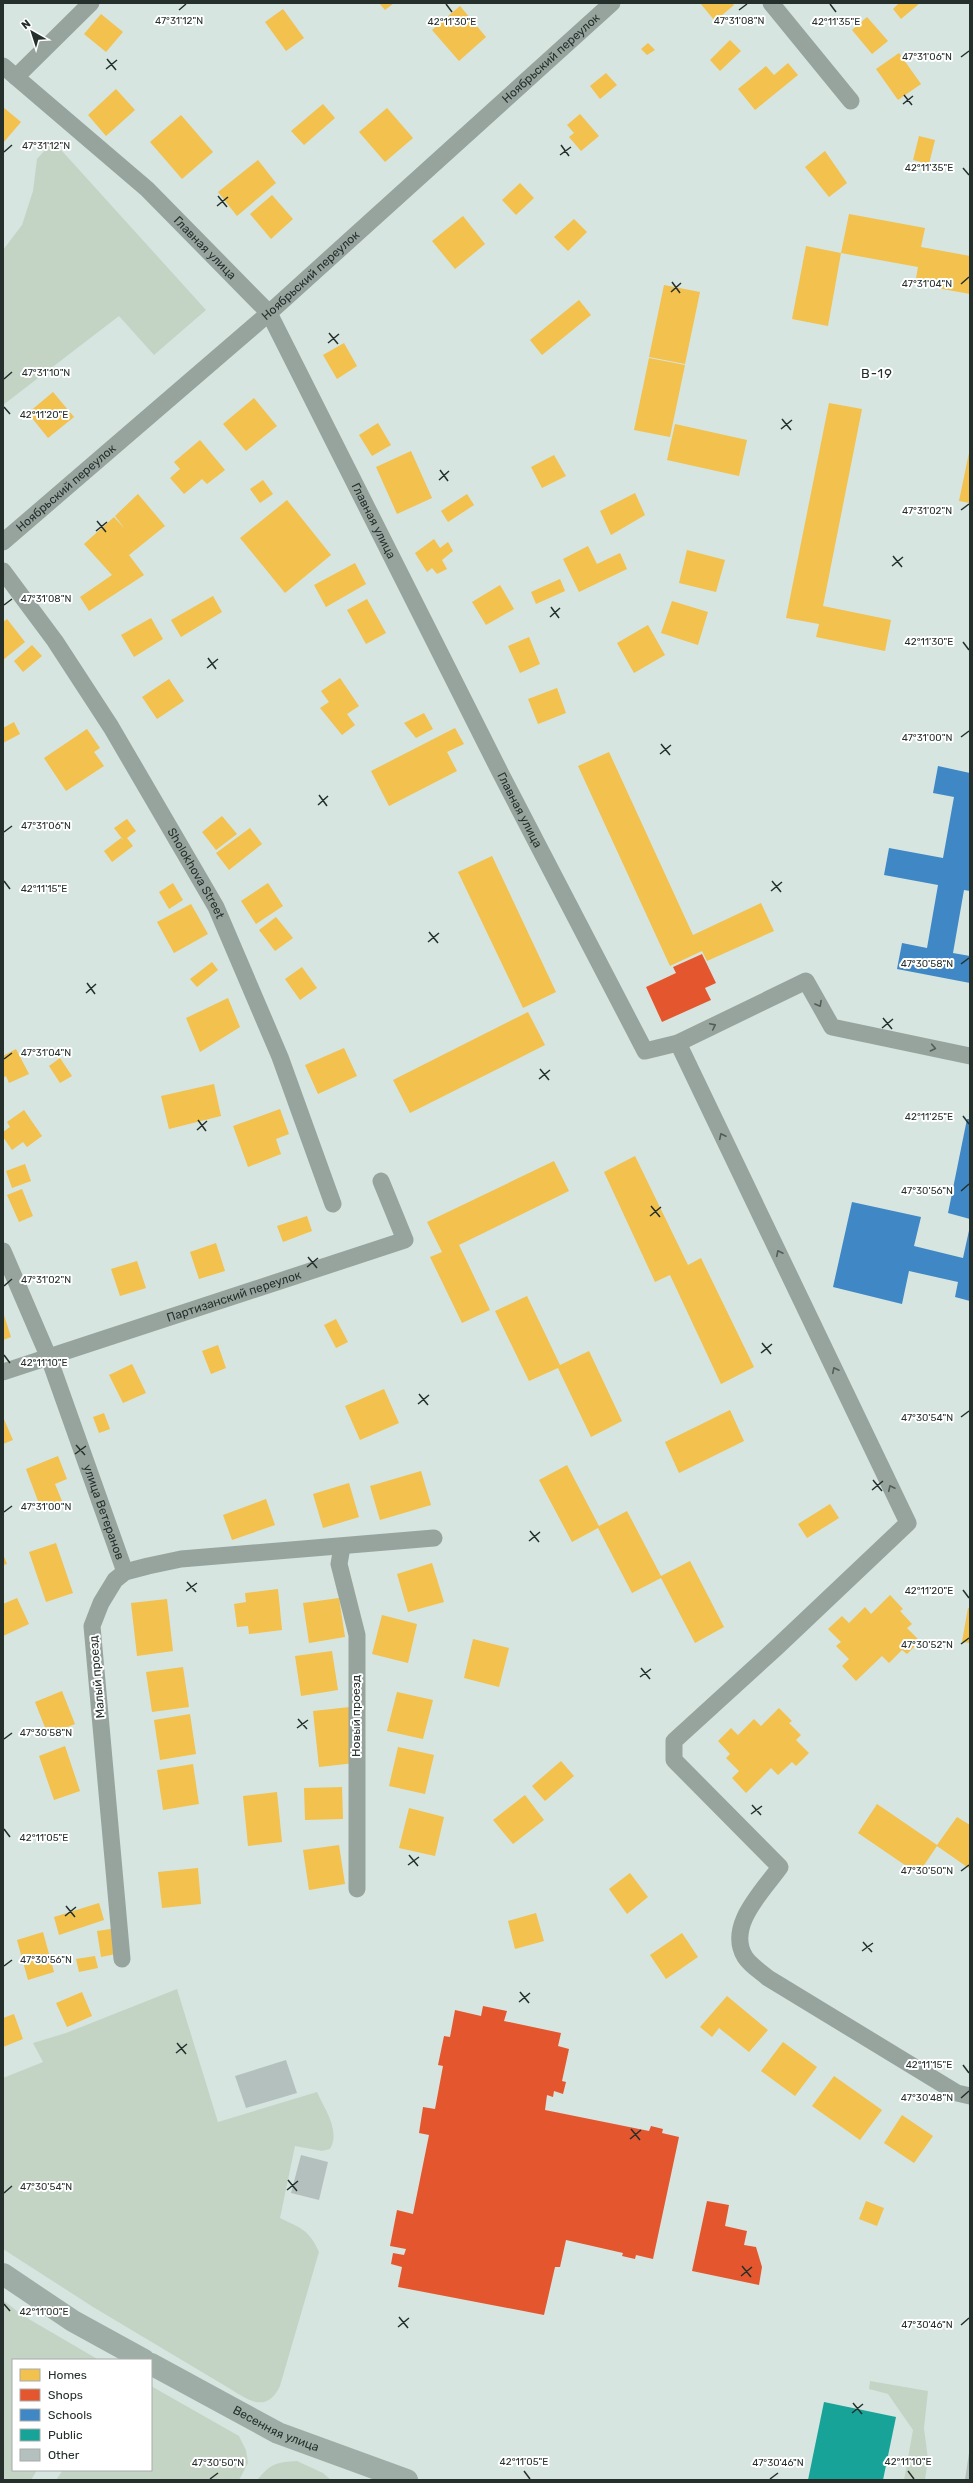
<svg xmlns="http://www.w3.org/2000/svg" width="973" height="2483" font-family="Rubik,sans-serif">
<rect width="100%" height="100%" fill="#d6e5e0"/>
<!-- green -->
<g fill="#c4d4c4">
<polygon points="53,141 206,310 154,355 119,316 3,405 3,250 22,225 33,191 37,159"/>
<path d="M177,1989L218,2122L317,2092C324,2108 341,2131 330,2149L322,2151L295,2146L280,2218C300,2228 309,2229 319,2252L280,2386C266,2415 247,2399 227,2387L93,2307L3,2249V2078L43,2062L33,2043L66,2033Z"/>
<polygon points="3,2300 22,2315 99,2360 13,2360 13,2470 37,2470 31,2480 3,2480"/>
<polygon points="870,2381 928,2391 924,2428 928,2459 925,2480 904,2480 913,2430 888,2394 869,2389"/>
<polygon points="151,2386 239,2436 246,2450 248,2463 239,2480 56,2480 63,2470 151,2470"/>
<path d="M297,2461L323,2473L331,2480H257C270,2464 276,2462 297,2461Z"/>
</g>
<!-- homes -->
<g fill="#f2c14e">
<polygon points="379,3 394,3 385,10"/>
<polygon points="700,3 732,3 734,5 715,21"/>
<polygon points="899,3 920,3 901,19 893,9"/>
<polygon points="460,6 486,37 459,61 432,30"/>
<polygon points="283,9 304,38 286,51 265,22"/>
<polygon points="101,14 123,32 106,52 84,34"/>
<polygon points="867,17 888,41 872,54 852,30"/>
<polygon points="730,40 741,51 720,71 710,60"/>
<polygon points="648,43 655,50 647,55 641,49"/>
<polygon points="899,53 921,84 898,100 876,69"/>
<polygon points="788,63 798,75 755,110 738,89 766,66 774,75"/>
<polygon points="606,73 617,85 600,99 590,86"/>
<polygon points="116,89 135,110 106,136 88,115"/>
<polygon points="323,104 335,118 304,145 291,131"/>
<polygon points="3,107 21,122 3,143"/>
<polygon points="387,108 413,138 385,162 359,132"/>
<polygon points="580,114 599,136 581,151 569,137 574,133 567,125"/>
<polygon points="181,115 213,152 182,179 150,142"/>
<polygon points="919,136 935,140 929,164 913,160"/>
<polygon points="825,151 847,183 829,197 805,167"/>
<polygon points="258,160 276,183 237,216 218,192"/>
<polygon points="520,183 534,198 516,215 502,200"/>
<polygon points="272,195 293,219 271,239 250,214"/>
<polygon points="849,214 925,228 921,247 970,256 970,294 915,284 918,267 841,253"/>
<polygon points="463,216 485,244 455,269 432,241"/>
<polygon points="574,219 587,232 568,251 554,237"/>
<polygon points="806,246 841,253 828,326 792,319"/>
<polygon points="664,285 700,292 685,364 649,357"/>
<polygon points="579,300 591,315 542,355 530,340"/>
<polygon points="344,343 357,366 337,379 323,355"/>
<polygon points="649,358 685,365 670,437 634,430"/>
<polygon points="53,392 74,417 48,438 28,413"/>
<polygon points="254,398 277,426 246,451 223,424"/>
<polygon points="829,403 862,409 823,606 891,620 885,651 816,637 819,624 786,618"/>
<polygon points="378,423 391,445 372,456 359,435"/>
<polygon points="675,424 747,440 739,476 667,460"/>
<polygon points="200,440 225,470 207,484 202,479 184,494 170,478 180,469 174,462"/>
<polygon points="970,448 970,503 959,501"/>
<polygon points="411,451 432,498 397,514 376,467"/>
<polygon points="554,455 566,476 542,488 531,467"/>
<polygon points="263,480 273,494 260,503 250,489"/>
<polygon points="635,493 645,515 611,535 600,511"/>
<polygon points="138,494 165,526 129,555 144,575 89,611 80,597 112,575 84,544 114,517 125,529 115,516"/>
<polygon points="467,494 474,505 448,522 441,511"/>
<polygon points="287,500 331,555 285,593 240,538"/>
<polygon points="434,539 440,548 448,542 453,551 442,560 447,569 437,574 432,568 427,572 415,553"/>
<polygon points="588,546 597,564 620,553 627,569 579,592 563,559"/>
<polygon points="687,550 725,560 716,592 679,583"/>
<polygon points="355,563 366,584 326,607 314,585"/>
<polygon points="560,579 565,591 536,604 531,592"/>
<polygon points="500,585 514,609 486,625 472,602"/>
<polygon points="213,596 222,612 181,637 171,620"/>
<polygon points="367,599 386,633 366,644 347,610"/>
<polygon points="672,601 708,612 698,645 661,633"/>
<polygon points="151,618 163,639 134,657 121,635"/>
<polygon points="7,619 25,642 3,660 3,622"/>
<polygon points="648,625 665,655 634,673 617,643"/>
<polygon points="529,637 540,664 520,673 508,646"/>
<polygon points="32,645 42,656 23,672 14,661"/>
<polygon points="340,678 359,706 347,714 355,725 342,735 320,708 329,702 321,691"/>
<polygon points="169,679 184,701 157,719 142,697"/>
<polygon points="557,688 566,713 538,724 528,699"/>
<polygon points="424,713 433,729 416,738 404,723"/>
<polygon points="14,722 20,734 3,743 3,728"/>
<polygon points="455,728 464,744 447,752 457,771 389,806 371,771"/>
<polygon points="87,729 100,748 94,752 104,766 66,791 44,758"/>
<polygon points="609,752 693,935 761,903 774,931 707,961 702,951 670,966 578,766"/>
<polygon points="222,816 237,834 216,850 202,832"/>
<polygon points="127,819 136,831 127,838 133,846 112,862 104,851 121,838 124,841 114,828"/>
<polygon points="250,828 262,844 229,870 216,853"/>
<polygon points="492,856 556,992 523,1008 458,872"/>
<polygon points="173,883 183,900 169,909 159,892"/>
<polygon points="268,883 283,906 256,924 241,901"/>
<polygon points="191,904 208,934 174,953 157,922"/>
<polygon points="276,917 293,938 275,951 259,930"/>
<polygon points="212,962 218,970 197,987 190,979"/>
<polygon points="302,967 317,988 300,1000 285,979"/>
<polygon points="228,998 240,1027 200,1052 186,1018"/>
<polygon points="528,1012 545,1045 410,1113 393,1080"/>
<polygon points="344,1048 357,1076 318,1094 305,1065"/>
<polygon points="16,1049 29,1074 9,1083 6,1076 3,1078 3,1056"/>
<polygon points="60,1058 72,1076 60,1083 49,1066"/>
<polygon points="214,1084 221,1116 169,1129 161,1096"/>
<polygon points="280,1109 289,1134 276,1139 281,1154 248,1167 233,1126"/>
<polygon points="24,1110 42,1136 27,1147 23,1142 12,1150 3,1137 3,1132 10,1127 7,1122"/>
<polygon points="635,1156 688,1265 701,1258 754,1367 721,1384 670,1275 655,1282 604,1172"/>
<polygon points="554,1161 569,1191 459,1245 490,1310 462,1323 430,1257 442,1252 427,1222"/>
<polygon points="25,1164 31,1181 12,1188 6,1171"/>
<polygon points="22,1189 33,1216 19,1222 7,1195"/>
<polygon points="307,1216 312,1231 283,1242 277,1226"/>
<polygon points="216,1243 225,1271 199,1279 190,1252"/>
<polygon points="137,1261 146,1288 120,1296 111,1269"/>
<polygon points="527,1296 560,1365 589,1351 622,1421 591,1437 558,1368 529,1381 495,1311"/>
<polygon points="3,1312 11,1337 3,1340"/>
<polygon points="336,1319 348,1342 336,1348 324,1325"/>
<polygon points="218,1345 226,1368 211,1374 202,1351"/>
<polygon points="132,1364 146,1393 123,1403 109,1375"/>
<polygon points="384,1389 399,1423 360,1440 345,1406"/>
<polygon points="730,1410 744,1441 679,1473 665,1442"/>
<polygon points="104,1413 110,1429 99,1433 93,1417"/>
<polygon points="3,1417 13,1440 3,1444"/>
<polygon points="58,1456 67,1479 55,1484 62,1501 41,1509 26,1469"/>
<polygon points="567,1465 599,1526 627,1511 661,1576 690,1561 724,1627 695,1643 661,1578 632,1593 598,1528 572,1542 539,1480"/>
<polygon points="421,1471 431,1505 380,1520 370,1486"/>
<polygon points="349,1483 359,1517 323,1528 313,1494"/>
<polygon points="266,1499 275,1525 232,1540 223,1515"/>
<polygon points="830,1504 839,1518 807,1538 798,1524"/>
<polygon points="56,1543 73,1593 46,1602 29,1552"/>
<polygon points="3,1554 7,1564 3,1565"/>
<polygon points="432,1563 444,1602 408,1612 397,1574"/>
<polygon points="278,1589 282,1630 249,1634 248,1626 237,1627 234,1604 246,1602 245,1593"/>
<polygon points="890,1595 903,1609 900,1611 912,1624 907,1628 920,1641 907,1654 902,1650 889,1663 882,1656 856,1681 842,1666 849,1659 836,1646 841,1642 828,1629 842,1616 849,1623 865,1607 871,1614"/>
<polygon points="17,1598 29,1624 3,1636 3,1604"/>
<polygon points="339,1598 345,1637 309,1643 303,1603"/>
<polygon points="167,1599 173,1651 137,1656 131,1603"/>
<polygon points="968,1608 970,1608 970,1643 962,1642"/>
<polygon points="382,1615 417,1624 408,1663 372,1654"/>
<polygon points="473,1639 509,1648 499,1687 464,1678"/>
<polygon points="332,1651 338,1690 301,1696 295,1656"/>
<polygon points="183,1667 189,1707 152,1712 146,1672"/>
<polygon points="62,1691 75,1724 48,1735 35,1702"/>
<polygon points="397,1692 433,1700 423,1739 387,1731"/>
<polygon points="350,1707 355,1763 319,1767 313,1711"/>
<polygon points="779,1708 792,1721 789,1723 801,1735 796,1740 809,1753 796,1766 792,1762 778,1775 771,1768 746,1793 732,1778 739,1771 726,1758 730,1754 718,1741 731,1728 738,1735 754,1719 761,1726"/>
<polygon points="190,1714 196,1754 160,1760 154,1720"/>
<polygon points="65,1746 80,1791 54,1800 39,1756"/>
<polygon points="398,1747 434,1755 425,1794 389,1786"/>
<polygon points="561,1761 574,1776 545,1801 532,1786"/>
<polygon points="193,1764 199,1804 163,1810 157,1770"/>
<polygon points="342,1787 343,1819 305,1820 304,1788"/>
<polygon points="277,1792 282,1842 248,1846 243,1796"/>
<polygon points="525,1795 544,1820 513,1844 493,1820"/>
<polygon points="877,1804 937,1845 957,1817 970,1825 970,1869 937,1846 918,1874 858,1833"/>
<polygon points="409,1808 444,1817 435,1856 399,1848"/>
<polygon points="339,1845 345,1884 309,1890 303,1850"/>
<polygon points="198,1868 201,1904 162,1908 158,1872"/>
<polygon points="630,1873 648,1897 627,1914 609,1889"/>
<polygon points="99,1903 104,1920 59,1935 54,1917"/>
<polygon points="536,1913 544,1941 515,1949 508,1921"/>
<polygon points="111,1929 116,1954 101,1957 97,1931"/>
<polygon points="43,1932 54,1972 28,1980 17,1940"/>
<polygon points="682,1933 698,1957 666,1979 650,1955"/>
<polygon points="95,1956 98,1968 79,1972 76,1959"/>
<polygon points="82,1992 92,2016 67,2027 56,2003"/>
<polygon points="727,1996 768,2030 749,2052 719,2028 712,2037 700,2027"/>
<polygon points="14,2014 23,2039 3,2047 3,2018"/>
<polygon points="783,2042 817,2067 795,2096 761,2071"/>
<polygon points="834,2076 882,2110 860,2140 812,2106"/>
<polygon points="902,2115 933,2136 914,2163 884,2143"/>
<polygon points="866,2201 884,2208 877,2226 859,2219"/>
</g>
<!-- shops -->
<g fill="#e4572e">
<polygon points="702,954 716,983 705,988 711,1000 662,1022 646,987 676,973 673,967"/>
<polygon points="483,2006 507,2011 504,2021 561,2033 558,2046 569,2049 562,2081 566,2082 563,2094 554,2091 553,2097 547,2095 545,2110 649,2131 651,2126 663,2129 662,2133 679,2137 653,2259 636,2255 635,2259 622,2256 623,2253 566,2240 560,2267 555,2267 544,2315 398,2287 402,2267 391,2264 393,2253 404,2255 406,2249 390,2246 397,2210 413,2214 429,2135 419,2133 423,2107 435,2109 443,2066 438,2065 444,2036 450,2037 455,2010 481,2016"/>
<polygon points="707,2201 729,2205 725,2226 747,2231 744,2245 756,2247 762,2267 759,2285 692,2271"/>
</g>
<!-- schools -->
<g fill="#3f88c5">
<polygon points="938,766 970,773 970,891 964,890 953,953 970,956 970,983 897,969 902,943 927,948 938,885 884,875 889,848 943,858 954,797 933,793"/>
<polygon points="967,1119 970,1119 970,1219 948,1213"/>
<polygon points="852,1202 921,1217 914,1246 963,1258 970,1226 970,1301 955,1297 958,1282 909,1271 902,1304 833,1287"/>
</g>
<!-- public -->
<polygon fill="#17a398" points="824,2402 896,2417 883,2480 808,2480"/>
<!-- building -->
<g fill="#b4c0be">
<polygon points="286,2060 297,2093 246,2108 235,2076"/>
<polygon points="301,2155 328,2162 319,2200 291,2193"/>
<polygon points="969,2453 970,2480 965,2480"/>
</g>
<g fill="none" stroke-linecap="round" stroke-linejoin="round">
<!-- street -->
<g stroke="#97a49e" stroke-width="17">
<polyline points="771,3 851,101"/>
<path id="s1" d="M3,66L147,189L269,313L501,774L645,1051L678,1043L806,981L832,1027L970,1056"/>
<polyline points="16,77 91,3"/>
<path id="s2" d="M3,542L269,313L612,3"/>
<path id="s3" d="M3,571L55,641L111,727L216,907L280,1057L333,1204"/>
<path d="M678,1043L908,1523L776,1648L674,1741V1760L780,1867C763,1891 726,1926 745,1957C750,1965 761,1972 768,1978L957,2093L970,2096"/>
<path id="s4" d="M3,1251L49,1358L125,1572"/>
<path id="s5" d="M3,1372L405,1240L381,1181"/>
<polyline points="342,1547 339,1564 357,1635 357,1889"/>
<polyline points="122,1959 92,1626 101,1603 115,1580 125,1572 148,1566 181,1559 434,1538"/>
</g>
<!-- secondary -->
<g stroke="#9eaea6" stroke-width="22">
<polyline points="3,2274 73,2321 144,2360"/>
<path id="s6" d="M151,2364L278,2433L407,2480"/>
</g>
</g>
<!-- one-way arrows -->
<defs><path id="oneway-chevron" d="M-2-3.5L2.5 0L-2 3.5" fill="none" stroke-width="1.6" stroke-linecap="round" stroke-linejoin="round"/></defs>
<g stroke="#535e5a">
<use href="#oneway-chevron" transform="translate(819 1004) rotate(61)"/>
<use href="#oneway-chevron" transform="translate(713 1026) rotate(-26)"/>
<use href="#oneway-chevron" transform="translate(933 1048) rotate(12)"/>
<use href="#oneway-chevron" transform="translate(722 1136) rotate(-116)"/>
<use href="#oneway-chevron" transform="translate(779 1253) rotate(-116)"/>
<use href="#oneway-chevron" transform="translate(835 1370) rotate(-116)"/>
<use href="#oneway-chevron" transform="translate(891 1488) rotate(-116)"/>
</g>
<!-- ticks -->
<path fill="none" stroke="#25302d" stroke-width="1.5" d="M446,4L452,12M830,4L836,12M179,10L186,4M739,10L747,4M961,57L969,51M107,59L116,70M106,69L117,60M904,95L912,105M903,104L913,96M561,145L569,156M4,152L12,145M560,155L571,147M963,168L969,175M218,196L227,207M217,206L228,197M672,282L680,293M961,284L969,277M671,292L681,283M329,333L338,344M328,343L339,334M4,379L12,372M4,407L10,414M782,419L791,430M781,429L792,420M440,470L448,481M439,480L449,471M961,510L969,504M97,521L106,532M96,531L107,522M893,556L902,567M892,566L903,557M4,605L12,599M551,607L559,618M550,617L560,608M963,642L969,650M208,658L216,669M207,668L218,659M961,737L969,731M661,744L670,755M660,754L671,745M319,795L327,806M318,805L328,796M4,832L12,826M4,881L10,889M772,881L781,892M771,891L782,882M429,932L438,943M428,942L439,933M961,964L969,958M87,983L95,994M86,993L96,984M883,1018L892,1029M882,1028L893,1019M4,1059L12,1053M540,1069L549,1080M539,1079L550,1070M963,1116L969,1124M198,1120L206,1131M197,1130L207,1121M961,1191L969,1184M651,1206L660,1217M650,1216L661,1207M308,1257L317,1268M307,1267L318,1258M4,1286L12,1279M762,1343L771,1354M761,1353L772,1344M4,1355L10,1363M419,1394L428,1405M418,1404L429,1395M961,1417L969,1411M76,1445L85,1455M75,1454L86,1446M873,1480L882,1491M872,1490L883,1481M4,1512L12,1506M530,1531L539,1542M529,1541L540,1532M187,1582L196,1592M963,1590L969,1598M186,1591L197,1583M961,1644L969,1638M641,1668L650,1679M640,1677L651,1669M298,1719L307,1729M297,1728L308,1720M4,1739L12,1733M752,1805L761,1815M751,1814L762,1806M4,1829L10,1837M409,1855L418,1866M408,1865L419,1857M961,1871L969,1865M66,1906L75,1917M65,1916L76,1907M863,1942L872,1952M862,1951L873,1943M4,1966L12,1960M520,1992L529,2003M519,2002L530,1993M177,2043L186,2054M176,2053L187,2044M963,2065L969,2073M961,2098L969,2091M631,2129L640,2140M630,2139L641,2130M288,2180L297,2191M287,2190L298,2181M4,2193L12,2186M742,2266L751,2277M741,2276L752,2267M4,2304L10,2311M399,2317L408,2328M961,2325L969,2318M398,2327L409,2318M853,2403L862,2414M852,2413L863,2404M524,2471L530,2479M908,2471L914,2479M210,2479L218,2473M770,2479L778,2473"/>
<g text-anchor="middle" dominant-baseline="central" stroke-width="4" stroke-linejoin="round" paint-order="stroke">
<!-- street labels -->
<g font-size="12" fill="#25302d" stroke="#fff">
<text stroke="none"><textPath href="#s2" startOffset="731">Ноябрьский переулок</textPath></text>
<text stroke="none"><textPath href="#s1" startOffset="272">Главная улица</textPath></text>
<text stroke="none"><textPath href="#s2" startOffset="407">Ноябрьский переулок</textPath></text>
<text stroke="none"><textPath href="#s2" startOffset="83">Ноябрьский переулок</textPath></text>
<text stroke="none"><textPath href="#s1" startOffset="596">Главная улица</textPath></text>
<text stroke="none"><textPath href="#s1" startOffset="920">Главная улица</textPath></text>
<text stroke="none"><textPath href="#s3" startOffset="359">Sholokhova Street</textPath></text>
<text stroke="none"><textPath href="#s5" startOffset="243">Партизанский переулок</textPath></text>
<text stroke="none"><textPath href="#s4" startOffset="280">улица Ветеранов</textPath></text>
<text transform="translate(97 1677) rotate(-95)">Малый проезд</text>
<text transform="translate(356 1716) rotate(-90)">Новый проезд</text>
<text stroke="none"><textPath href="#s6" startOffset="141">Весенняя улица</textPath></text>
</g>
<!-- neighbourhood labels -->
<g font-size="13" letter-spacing="1" fill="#25302d" stroke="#fff">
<text x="877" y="373">В-19</text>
</g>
</g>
<g font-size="10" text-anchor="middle" fill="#25302d" stroke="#fff" stroke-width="4" stroke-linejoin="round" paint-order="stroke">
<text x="179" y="24">47°31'12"N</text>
<text x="739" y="24">47°31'08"N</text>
<text x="452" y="25">42°11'30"E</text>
<text x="836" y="25">42°11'35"E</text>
<text x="927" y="60">47°31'06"N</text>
<text x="46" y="149">47°31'12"N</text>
<text x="929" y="171">42°11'35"E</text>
<text x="927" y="287">47°31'04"N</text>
<text x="46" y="376">47°31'10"N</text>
<text x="44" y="418">42°11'20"E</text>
<text x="927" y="514">47°31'02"N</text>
<text x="46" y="602">47°31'08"N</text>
<text x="929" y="645">42°11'30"E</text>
<text x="927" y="741">47°31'00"N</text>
<text x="46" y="829">47°31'06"N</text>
<text x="44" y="892">42°11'15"E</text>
<text x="927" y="967">47°30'58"N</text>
<text x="46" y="1056">47°31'04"N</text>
<text x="929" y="1120">42°11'25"E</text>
<text x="927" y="1194">47°30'56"N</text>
<text x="46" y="1283">47°31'02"N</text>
<text x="44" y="1366">42°11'10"E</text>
<text x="927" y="1421">47°30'54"N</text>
<text x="46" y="1510">47°31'00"N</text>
<text x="929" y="1594">42°11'20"E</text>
<text x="927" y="1648">47°30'52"N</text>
<text x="46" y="1736">47°30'58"N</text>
<text x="44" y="1841">42°11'05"E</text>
<text x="927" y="1874">47°30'50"N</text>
<text x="46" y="1963">47°30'56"N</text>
<text x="929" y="2068">42°11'15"E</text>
<text x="927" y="2101">47°30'48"N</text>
<text x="46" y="2190">47°30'54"N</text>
<text x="44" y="2315">42°11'00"E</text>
<text x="927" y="2328">47°30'46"N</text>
<text x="524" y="2465">42°11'05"E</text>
<text x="908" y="2465">42°11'10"E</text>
<text x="218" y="2466">47°30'50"N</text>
<text x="778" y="2466">47°30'46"N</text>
</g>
<!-- border -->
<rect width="973" height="2483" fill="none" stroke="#25302d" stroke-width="8"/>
<!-- legend -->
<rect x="12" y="2359" width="140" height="112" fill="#ffffff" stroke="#a8acab"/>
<rect x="20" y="2369" width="20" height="12" fill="#f2c14e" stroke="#a8acab"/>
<text x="48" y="2379" font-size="12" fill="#25302d">Homes</text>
<rect x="20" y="2389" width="20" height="12" fill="#e4572e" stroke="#a8acab"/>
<text x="48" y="2399" font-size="12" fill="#25302d">Shops</text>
<rect x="20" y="2409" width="20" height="12" fill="#3f88c5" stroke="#a8acab"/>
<text x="48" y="2419" font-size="12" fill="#25302d">Schools</text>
<rect x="20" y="2429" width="20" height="12" fill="#17a398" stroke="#a8acab"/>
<text x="48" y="2439" font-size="12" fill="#25302d">Public</text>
<rect x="20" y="2449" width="20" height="12" fill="#b4c0be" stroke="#a8acab"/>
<text x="48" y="2459" font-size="12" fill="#25302d">Other</text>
<!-- north arrow -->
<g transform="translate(32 32) rotate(321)" stroke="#ffffff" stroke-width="3" paint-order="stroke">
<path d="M0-3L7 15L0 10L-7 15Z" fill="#25302d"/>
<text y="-6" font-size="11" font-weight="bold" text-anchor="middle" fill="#25302d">N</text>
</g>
</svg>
